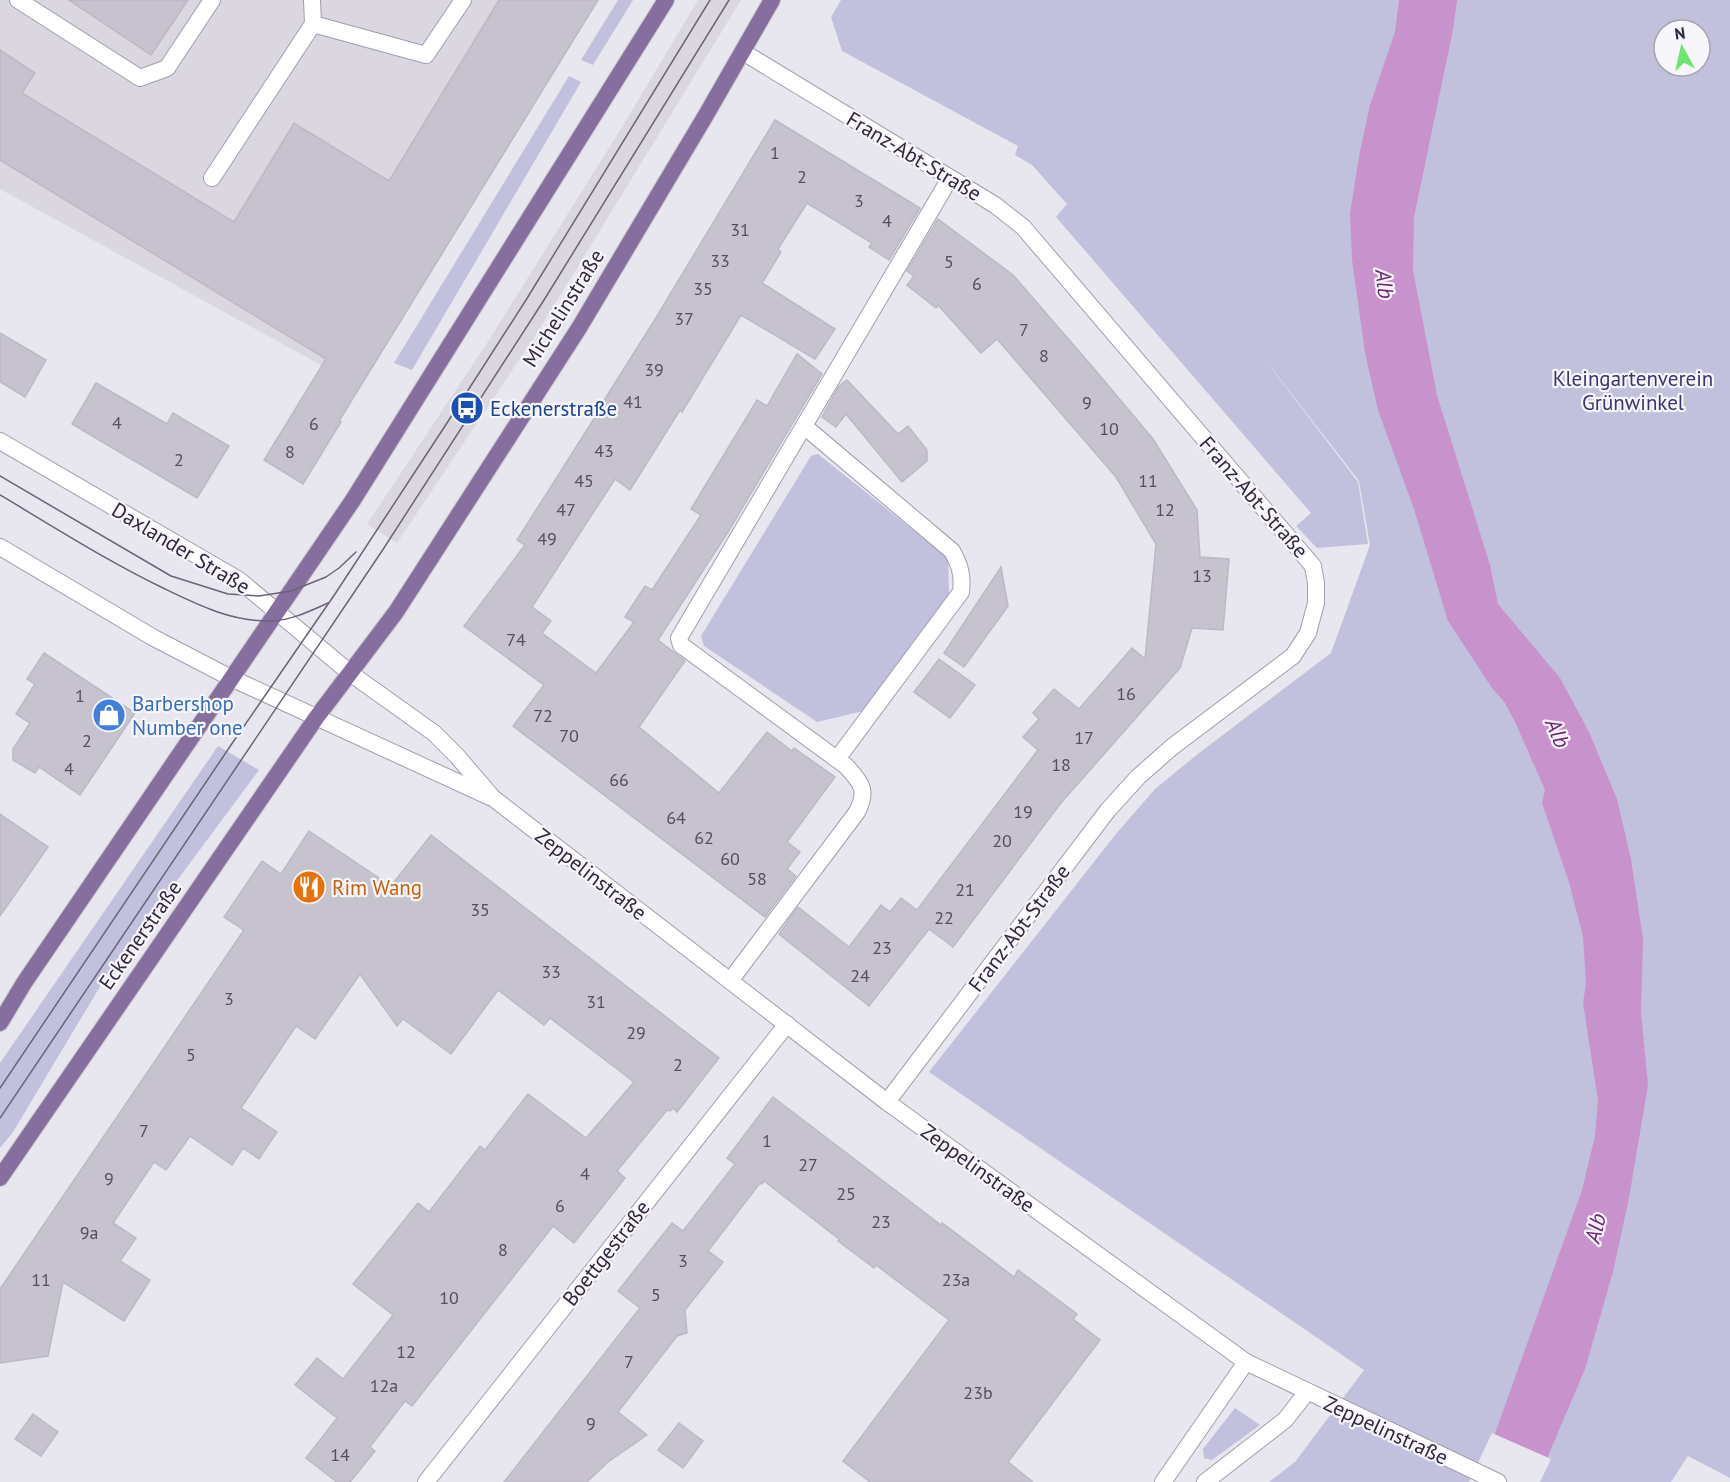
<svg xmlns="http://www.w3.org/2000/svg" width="1730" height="1482" font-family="'PT Sans',sans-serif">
<rect width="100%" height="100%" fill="#e8e6ee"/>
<!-- built -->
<g fill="#dbd7e1">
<polygon points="0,0 598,0 361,387 0,189"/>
<polygon points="698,0 741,0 539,330 397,543 367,524 489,340 622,127"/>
</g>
<!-- green -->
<g fill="#c1c1dd" fill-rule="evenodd">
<polygon points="618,0 633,0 593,65 581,60"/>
<path d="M841,0H1730V1478L1688,1456L1671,1482H1269L1295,1462L1364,1370L929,1072L1115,835L1155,789L1199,753L1331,653L1370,545L1359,481L1256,348L1358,482L1368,544L1317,548L1296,526L1311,513L1056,217L1067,204L1032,165L1015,155L1018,146L842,51L831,17ZM1664,30H1700V66H1664Z"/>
<polygon points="569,76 581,82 412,370 394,363"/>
<polygon points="818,454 948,558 949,594 864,711 817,722 704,646 701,636 811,456"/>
<polygon points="218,746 259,770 107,975 13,1132 0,1148 0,1063"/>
<polygon points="1235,1408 1260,1425 1212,1460 1204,1458 1203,1449"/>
</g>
<!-- water -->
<polygon fill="#c893cd" points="1399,0 1457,0 1453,30 1414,217 1413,270 1437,395 1490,565 1498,604 1560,678 1589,732 1617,799 1631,859 1643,939 1641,1012 1648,1085 1629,1198 1613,1272 1585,1369 1537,1482 1493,1439 1582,1190 1595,1136 1598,1100 1583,1003 1586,983 1583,937 1569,882 1542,803 1545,790 1516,724 1505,703 1492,688 1448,621 1414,509 1378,410 1365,353 1352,260 1350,214 1359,156 1370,105 1395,32"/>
<!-- pier -->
<polygon fill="#e8e6ee" points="1492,1433 1551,1459 1540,1482 1469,1482"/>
<!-- building -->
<g fill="#c6c2ce" stroke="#bdb8c7" stroke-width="1.5">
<polygon points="69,0 188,0 151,55"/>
<polygon points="499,0 598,0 339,421 341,422 303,484 264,460 326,359 0,160 0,50 35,73 22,93 234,222 294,123 389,181"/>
<polygon points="775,120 920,208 889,260 869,247 872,243 807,203 778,249 781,252 762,283 835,329 815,359 741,315 682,412 680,410 630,490 615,479 532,607 551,621 542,633 596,673 634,622 625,617 645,586 652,590 701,515 691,509 757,400 767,406 797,354 822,374 728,532 658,640 685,661 639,727 719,793 767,732 792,751 794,748 835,777 787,842 800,852 787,869 796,876 765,917 513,726 544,685 464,626 525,545 517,540 604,403 603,402 654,321"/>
<polygon points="938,219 1013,275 1096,371 1153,439 1197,510 1200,557 1229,559 1223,630 1192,628 1180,668 1060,804 953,947 929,929 869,1006 779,934 798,907 849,947 881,905 890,912 901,898 917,910 1038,750 1023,737 1039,719 1033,713 1054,689 1079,709 1132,648 1145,659 1156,544 1116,477 997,339 981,353 938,305 936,308 907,285 914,276 907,271"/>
<polygon points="0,333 46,360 25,397 0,382"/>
<polygon points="847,380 898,434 908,426 927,450 927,461 902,482 846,414 836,427 822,417 839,386"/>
<polygon points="96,383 167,424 173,413 229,446 197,498 72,424"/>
<polygon points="1001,567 1008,606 964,667 944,653"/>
<polygon points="44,653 135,713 80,795 39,767 35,773 13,760 13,749 30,723 16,714 35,684 27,679"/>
<polygon points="939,659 975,685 950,718 914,692"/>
<polygon points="0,814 48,847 0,916"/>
<polygon points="309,831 391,886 431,835 719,1058 677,1112 673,1108 670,1111 667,1110 617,1171 625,1178 574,1243 553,1226 412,1406 405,1401 370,1447 375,1451 350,1482 337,1482 306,1458 337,1418 295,1385 317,1358 343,1379 393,1315 353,1284 418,1203 429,1212 480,1146 485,1150 528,1094 586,1138 634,1082 550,1018 544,1025 498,990 451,1054 403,1019 397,1026 360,974 315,1039 296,1026 241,1108 277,1132 259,1159 243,1148 232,1165 190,1136 166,1170 154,1162 113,1223 136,1238 120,1261 150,1280 124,1321 63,1282 48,1356 0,1363 0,1289 244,930 224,917 262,861 281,874"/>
<polygon points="773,1097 941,1225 942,1223 1014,1277 1018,1270 1077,1314 1073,1319 1100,1340 1008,1462 1033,1482 870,1482 843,1461 949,1320 876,1265 874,1268 838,1241 839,1239 764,1181 762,1184 760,1183 708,1251 723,1262 685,1310 687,1333 677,1336 618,1412 647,1435 608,1462 587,1482 504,1482 640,1308 618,1291 672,1223 683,1231 735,1164 727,1158"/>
<polygon points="33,1414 58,1432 41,1456 15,1439"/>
<polygon points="679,1423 703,1441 683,1468 658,1450"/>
</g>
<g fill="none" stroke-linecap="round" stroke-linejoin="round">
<defs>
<g id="service">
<polyline points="18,0 140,78 167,68 212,0"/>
<polyline points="312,0 313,24"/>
<polyline points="212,178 313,24 426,55 463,0"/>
<path d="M804,426L952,551C960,565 963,576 961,592L837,759"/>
<path d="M730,981L857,812C868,791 862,783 846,766L681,645L679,638L950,178"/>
</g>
<g id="minor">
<polyline points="743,52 995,205 1023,227 1313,566 1316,583 1316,603 1308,633 1293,656 1172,747 1138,777 1108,810 887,1102"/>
<polyline points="426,1482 787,1024"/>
<polyline points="1163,1482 1246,1362"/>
<polyline points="1205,1482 1285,1420 1307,1392"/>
</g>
<g id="tertiary">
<polyline points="0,441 239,580 350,673 434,733 457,756 493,798 887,1102 1246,1362 1498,1482"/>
<polyline points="0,547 154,638 231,678 490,797"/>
</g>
<g id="primary">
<polyline points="0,1023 24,983 353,500 666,0"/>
<polyline points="0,1178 316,718 396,612 579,328 706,115 772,0"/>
</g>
</defs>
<!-- service casing -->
<use href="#service" stroke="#a39dab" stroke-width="18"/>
<!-- minor casing -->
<use href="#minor" stroke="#a39dab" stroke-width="18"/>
<!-- tertiary casing -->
<use href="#tertiary" stroke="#a39dab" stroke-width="18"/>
<!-- primary casing -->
<use href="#primary" stroke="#c6c2c9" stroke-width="18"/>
<!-- service -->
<use href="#service" stroke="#fff" stroke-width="16"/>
<!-- minor -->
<use href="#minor" stroke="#fff" stroke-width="16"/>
<!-- tertiary -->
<use href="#tertiary" stroke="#fff" stroke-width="16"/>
<!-- primary -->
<use href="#primary" stroke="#866e9f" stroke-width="16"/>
<!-- tram -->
<g stroke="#6d6179" stroke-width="1.5">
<polyline points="0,476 171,576 228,594 259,596 291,591 326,577 339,568 356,552"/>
<path d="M0,495C54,527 107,561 163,588C198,605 232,622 272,621C292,620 310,611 328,603"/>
<polyline points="0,1088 231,745 335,594 447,423 526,300 710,0"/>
<polyline points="0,1118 382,551 544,300 729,0"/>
</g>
</g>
<!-- icons -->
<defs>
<symbol id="bus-disc" viewBox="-11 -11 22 22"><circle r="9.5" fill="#1a4fb4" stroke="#f7f6fa"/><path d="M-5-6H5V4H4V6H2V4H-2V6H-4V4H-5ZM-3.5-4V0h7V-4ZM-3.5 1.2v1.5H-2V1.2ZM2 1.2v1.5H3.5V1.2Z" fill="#fff"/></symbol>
<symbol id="shop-disc" viewBox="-11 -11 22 22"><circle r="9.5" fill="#3f7fe0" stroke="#f7f6fa"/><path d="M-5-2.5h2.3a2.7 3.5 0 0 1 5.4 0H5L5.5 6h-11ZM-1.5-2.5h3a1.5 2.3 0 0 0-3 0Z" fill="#fff"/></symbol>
<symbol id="restaurant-disc" viewBox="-11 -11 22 22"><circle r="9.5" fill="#e8710a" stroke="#f7f6fa"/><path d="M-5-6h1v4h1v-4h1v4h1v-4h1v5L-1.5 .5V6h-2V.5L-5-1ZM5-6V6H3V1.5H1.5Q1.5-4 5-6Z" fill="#fff"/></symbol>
</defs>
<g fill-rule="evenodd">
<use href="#bus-disc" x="448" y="389" width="38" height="38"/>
<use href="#shop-disc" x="90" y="696" width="38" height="38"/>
<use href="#restaurant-disc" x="290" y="868" width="38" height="38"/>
</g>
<g text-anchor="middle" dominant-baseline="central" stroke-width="4.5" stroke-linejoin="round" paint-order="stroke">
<!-- number labels -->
<g font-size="18" fill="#574d62">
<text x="775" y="152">1</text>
<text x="802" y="176">2</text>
<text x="859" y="200">3</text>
<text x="887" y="220">4</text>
<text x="740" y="229">31</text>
<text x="720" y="260">33</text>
<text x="949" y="261">5</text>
<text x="977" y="283">6</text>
<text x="703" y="288">35</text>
<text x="684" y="318">37</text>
<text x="1024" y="329">7</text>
<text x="1044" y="355">8</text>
<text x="654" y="369">39</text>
<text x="633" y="401">41</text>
<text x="1087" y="402">9</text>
<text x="117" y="422">4</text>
<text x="314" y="423">6</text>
<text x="1109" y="428">10</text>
<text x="604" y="450">43</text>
<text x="290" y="451">8</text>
<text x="179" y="459">2</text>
<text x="584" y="480">45</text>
<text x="1148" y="480">11</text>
<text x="566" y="509">47</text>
<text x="1165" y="509">12</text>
<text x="547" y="538">49</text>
<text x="1202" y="575">13</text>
<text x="516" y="639">74</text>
<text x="1126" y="693">16</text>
<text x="80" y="695">1</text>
<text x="543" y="715">72</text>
<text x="569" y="735">70</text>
<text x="1084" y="737">17</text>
<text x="87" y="740">2</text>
<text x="1061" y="764">18</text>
<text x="69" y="768">4</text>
<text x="619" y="779">66</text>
<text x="1023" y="811">19</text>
<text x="676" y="817">64</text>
<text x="704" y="837">62</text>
<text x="1002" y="840">20</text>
<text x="730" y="858">60</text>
<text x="757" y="878">58</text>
<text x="965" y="889">21</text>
<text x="480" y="909">35</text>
<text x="944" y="917">22</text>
<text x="882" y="947">23</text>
<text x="551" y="971">33</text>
<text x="860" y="975">24</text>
<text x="229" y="998">3</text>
<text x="596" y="1001">31</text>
<text x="636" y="1032">29</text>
<text x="191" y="1054">5</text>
<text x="678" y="1064">2</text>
<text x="144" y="1130">7</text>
<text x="767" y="1140">1</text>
<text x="808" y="1164">27</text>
<text x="585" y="1173">4</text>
<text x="109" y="1178">9</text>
<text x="846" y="1193">25</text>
<text x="560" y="1205">6</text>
<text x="881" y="1221">23</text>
<text x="89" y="1232">9a</text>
<text x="503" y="1249">8</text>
<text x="683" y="1260">3</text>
<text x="41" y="1279">11</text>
<text x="956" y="1279">23a</text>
<text x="656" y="1294">5</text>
<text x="449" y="1297">10</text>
<text x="406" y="1351">12</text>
<text x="629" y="1361">7</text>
<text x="384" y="1385">12a</text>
<text x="978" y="1392">23b</text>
<text x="591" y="1423">9</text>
<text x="340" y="1454">14</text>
</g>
<!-- street labels -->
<g font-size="21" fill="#32263e" stroke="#f7f6fa">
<text transform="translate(914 156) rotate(31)">Franz-Abt-Straße</text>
<text transform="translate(563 308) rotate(-58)">Michelinstraße</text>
<text transform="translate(1254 497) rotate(49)">Franz-Abt-Straße</text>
<text transform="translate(181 548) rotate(31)">Daxlander Straße</text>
<text transform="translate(591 874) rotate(38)">Zeppelinstraße</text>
<text transform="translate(1019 928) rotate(-53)">Franz-Abt-Straße</text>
<text transform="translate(140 935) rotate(-55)">Eckenerstraße</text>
<text transform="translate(978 1168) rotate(36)">Zeppelinstraße</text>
<text transform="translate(606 1253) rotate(-52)">Boettgestraße</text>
<text transform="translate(1386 1430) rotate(25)">Zeppelinstraße</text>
</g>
<!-- park labels -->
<g font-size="21" fill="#3b3372" stroke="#f7f6fa">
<text x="1633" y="378">Kleingartenverein<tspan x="1633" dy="24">Grünwinkel</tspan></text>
</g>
<!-- transit labels -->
<g font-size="21" fill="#164399" stroke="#f7f6fa" text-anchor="start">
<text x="490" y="408">Eckenerstraße</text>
</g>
<!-- shop labels -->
<g font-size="21" fill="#366cbe" stroke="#f7f6fa" text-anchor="start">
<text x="132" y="703">Barbershop<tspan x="132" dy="24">Number one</tspan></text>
</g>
<!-- food labels -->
<g font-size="21" fill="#c56008" stroke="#f7f6fa" text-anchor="start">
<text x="332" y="887">Rim Wang</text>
</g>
<!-- water labels -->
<g font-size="22" font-style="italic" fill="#6f2476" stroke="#f7f6fa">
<text transform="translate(1385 284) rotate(83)">Alb</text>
<text transform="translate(1558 733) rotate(67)">Alb</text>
<text transform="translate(1595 1228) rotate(-76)">Alb</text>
</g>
</g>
<!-- north arrow -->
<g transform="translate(1682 48) rotate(352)"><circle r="28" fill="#f7f6fa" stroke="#a8a3af" stroke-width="1.5"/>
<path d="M0-4.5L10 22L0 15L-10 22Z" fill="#6ce76a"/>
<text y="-9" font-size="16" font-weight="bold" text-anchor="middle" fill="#32263e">N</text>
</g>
</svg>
